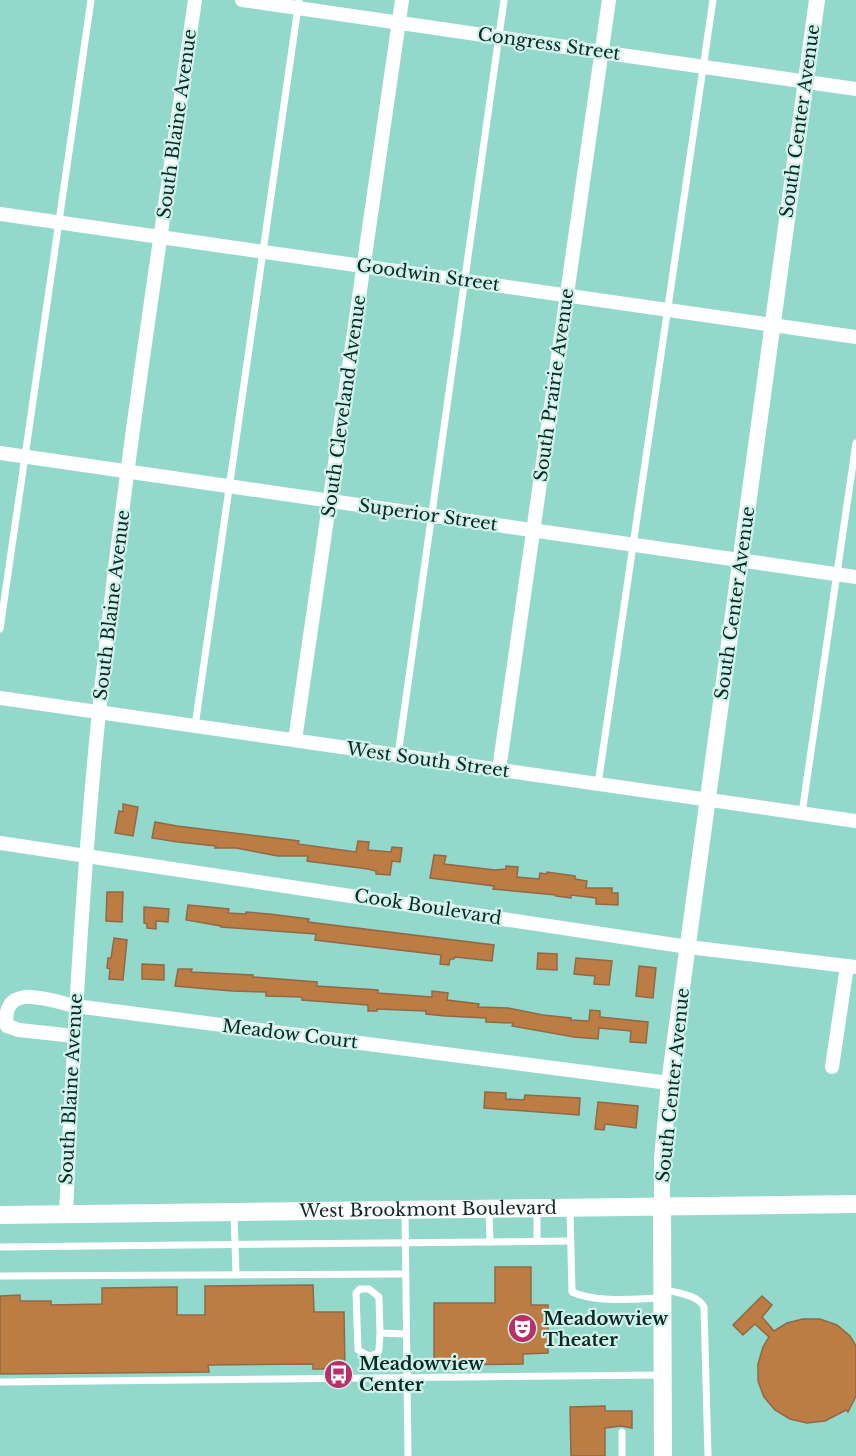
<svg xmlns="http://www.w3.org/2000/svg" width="856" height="1456" font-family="'Libre Baskerville',serif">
<rect width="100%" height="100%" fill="#93d9cb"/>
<!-- building -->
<g fill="#bc7d45" stroke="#926845" stroke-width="1.5">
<polygon points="123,804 138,807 133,836 115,833 119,811 123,812"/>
<polygon points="155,822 177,826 299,841 298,844 356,852 358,841 369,842 368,850 391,852 392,847 402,848 400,862 392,861 390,875 376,874 376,871 368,869 307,861 308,856 278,856 236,848 215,848 216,846 178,842 152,838"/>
<polygon points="434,855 446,856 444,864 495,870 506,869 506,866 518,867 517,877 539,879 540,873 547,874 547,872 575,876 575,879 587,881 586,888 612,888 612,893 618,893 618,905 596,904 596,898 571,895 571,898 556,896 556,895 493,889 494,886 430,878"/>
<polygon points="107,892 123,892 122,922 106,921"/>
<polygon points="188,905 229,909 228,913 246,914 246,912 269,914 309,919 308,922 494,945 492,961 455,957 454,959 450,959 449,965 440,964 441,955 315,940 316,934 221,927 221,926 186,920"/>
<polygon points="144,907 169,909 168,922 156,921 156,929 147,928 147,924 144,923"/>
<polygon points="114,938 127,940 123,980 109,979 110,969 107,968 108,958 111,958"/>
<polygon points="538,953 557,954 557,970 537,969"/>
<polygon points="576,958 612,961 609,985 594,984 595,976 574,974"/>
<polygon points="142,964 164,965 164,980 142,979"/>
<polygon points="639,966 656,968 653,998 636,996"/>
<polygon points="178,969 192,969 191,972 253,975 253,977 317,982 317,986 378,990 378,993 432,997 432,991 448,993 447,1000 479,1004 478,1007 508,1008 543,1015 571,1018 571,1020 589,1021 590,1010 600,1011 600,1017 648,1022 646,1043 630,1042 631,1031 599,1028 598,1039 574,1037 512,1026 513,1023 486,1022 486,1018 445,1016 426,1014 426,1011 377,1009 377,1011 368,1011 368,1005 302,1000 302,997 266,996 266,992 232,991 175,986"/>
<polygon points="485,1092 506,1093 506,1099 524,1100 525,1095 580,1098 579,1115 484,1108"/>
<polygon points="598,1102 638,1106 636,1128 605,1124 604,1130 595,1129"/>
<polygon points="495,1267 531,1267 531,1305 548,1305 548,1353 523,1354 523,1364 434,1365 434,1303 495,1303"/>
<polygon points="313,1285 314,1312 344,1312 345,1369 313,1369 313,1364 208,1365 209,1372 0,1374 0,1296 20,1295 20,1301 51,1301 51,1305 102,1304 102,1288 177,1287 177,1315 205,1315 205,1286"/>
<polygon points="762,1296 772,1305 762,1317 774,1331 787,1323 803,1319 820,1319 837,1325 850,1336 856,1346 856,1396 848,1412 846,1410 825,1421 807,1423 790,1419 775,1410 764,1397 758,1381 758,1364 763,1347 769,1337 755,1324 743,1335 733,1325"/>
<polygon points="605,1406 605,1411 632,1411 632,1428 621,1426 605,1428 605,1456 571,1456 570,1407"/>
</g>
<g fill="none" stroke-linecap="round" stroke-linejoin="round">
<!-- service -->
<g stroke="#fff" stroke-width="7">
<polyline points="0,629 91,0"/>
<polyline points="195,726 299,0"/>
<polyline points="398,755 504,0"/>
<polyline points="598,784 713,0"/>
<polyline points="802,813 856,443"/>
<polyline points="537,1210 537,1241"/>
<path d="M570,1210L572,1292C596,1303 634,1299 660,1298"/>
<polyline points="489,1211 490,1242"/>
<polyline points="405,1212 408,1456"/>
<polyline points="234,1214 236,1274"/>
<polyline points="0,1247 570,1241"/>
<polyline points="0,1276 405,1274"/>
<path d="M663,1289C676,1293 697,1294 704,1307L708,1456"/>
<polyline points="380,1333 379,1350 377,1354 369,1356 358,1350 356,1293 360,1289 369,1289 379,1297 380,1333 406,1334"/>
<polyline points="0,1382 661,1375"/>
<polyline points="622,1432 622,1456"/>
</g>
<!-- minor -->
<g stroke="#fff" stroke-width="14">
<polyline points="242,0 856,89"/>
<polyline points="0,214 856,337"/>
<polyline points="0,453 856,577"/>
<polyline points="0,698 856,821"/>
<polyline points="295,740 402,0"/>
<polyline points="499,770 609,0"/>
<polyline points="0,843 688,947 856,967"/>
<path d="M74,1036L19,1030L7,1026C0,979 56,1002 75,1006L669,1083"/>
<polyline points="832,1067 847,966"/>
<path d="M66,1214C73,1046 82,879 99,712C123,474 161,237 195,0"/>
</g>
<!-- tertiary -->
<polyline stroke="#fff" stroke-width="16" points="662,1206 662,1159 669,1083 817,0"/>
<!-- secondary -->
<g stroke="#fff" stroke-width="18">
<polyline points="662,1206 663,1456"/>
<path id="s1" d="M0,1215L856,1204"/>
</g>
</g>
<!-- icons -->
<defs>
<symbol id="theatre-disc" viewBox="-11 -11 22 22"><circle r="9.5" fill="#ba2f68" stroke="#d0f2eb"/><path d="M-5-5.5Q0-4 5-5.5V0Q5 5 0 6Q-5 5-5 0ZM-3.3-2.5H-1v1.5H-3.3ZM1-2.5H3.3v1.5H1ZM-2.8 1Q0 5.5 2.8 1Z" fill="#fff"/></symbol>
<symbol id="bus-disc" viewBox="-11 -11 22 22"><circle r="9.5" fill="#ba2f68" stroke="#d0f2eb"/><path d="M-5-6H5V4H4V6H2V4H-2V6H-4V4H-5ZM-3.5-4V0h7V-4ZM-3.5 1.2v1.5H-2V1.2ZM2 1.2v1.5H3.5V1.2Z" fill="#fff"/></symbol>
</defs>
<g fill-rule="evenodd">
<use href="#theatre-disc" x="506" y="1312" width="33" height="33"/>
<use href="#bus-disc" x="322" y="1358" width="33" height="33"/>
</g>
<g text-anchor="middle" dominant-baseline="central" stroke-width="4.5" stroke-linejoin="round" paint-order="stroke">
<!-- street labels -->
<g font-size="18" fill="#0b2924" stroke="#d0f2eb">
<text transform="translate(549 44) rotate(8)">Congress Street</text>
<text transform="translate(800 121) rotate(-82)">South Center Avenue</text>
<text transform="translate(177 124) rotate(-82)">South Blaine Avenue</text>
<text transform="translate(428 275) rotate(8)">Goodwin Street</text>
<text transform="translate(554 385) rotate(-82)">South Prairie Avenue</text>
<text transform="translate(344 406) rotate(-82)">South Cleveland Avenue</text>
<text transform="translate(428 515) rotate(8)">Superior Street</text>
<text transform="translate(735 603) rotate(-82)">South Center Avenue</text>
<text transform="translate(112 605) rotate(-83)">South Blaine Avenue</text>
<text transform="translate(428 760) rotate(8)">West South Street</text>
<text transform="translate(428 907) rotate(9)">Cook Boulevard</text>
<text transform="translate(290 1034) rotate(7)">Meadow Court</text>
<text transform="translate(673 1085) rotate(-84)">South Center Avenue</text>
<text transform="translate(71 1089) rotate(-87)">South Blaine Avenue</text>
<text stroke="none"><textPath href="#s1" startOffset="428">West Brookmont Boulevard</textPath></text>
</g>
<!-- poi labels -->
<g font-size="18" font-weight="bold" fill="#0b2924" stroke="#d0f2eb" text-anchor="start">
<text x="543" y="1319">Meadowview<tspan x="543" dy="21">Theater</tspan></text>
<text x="359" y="1364">Meadowview<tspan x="359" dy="21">Center</tspan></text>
</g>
</g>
</svg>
